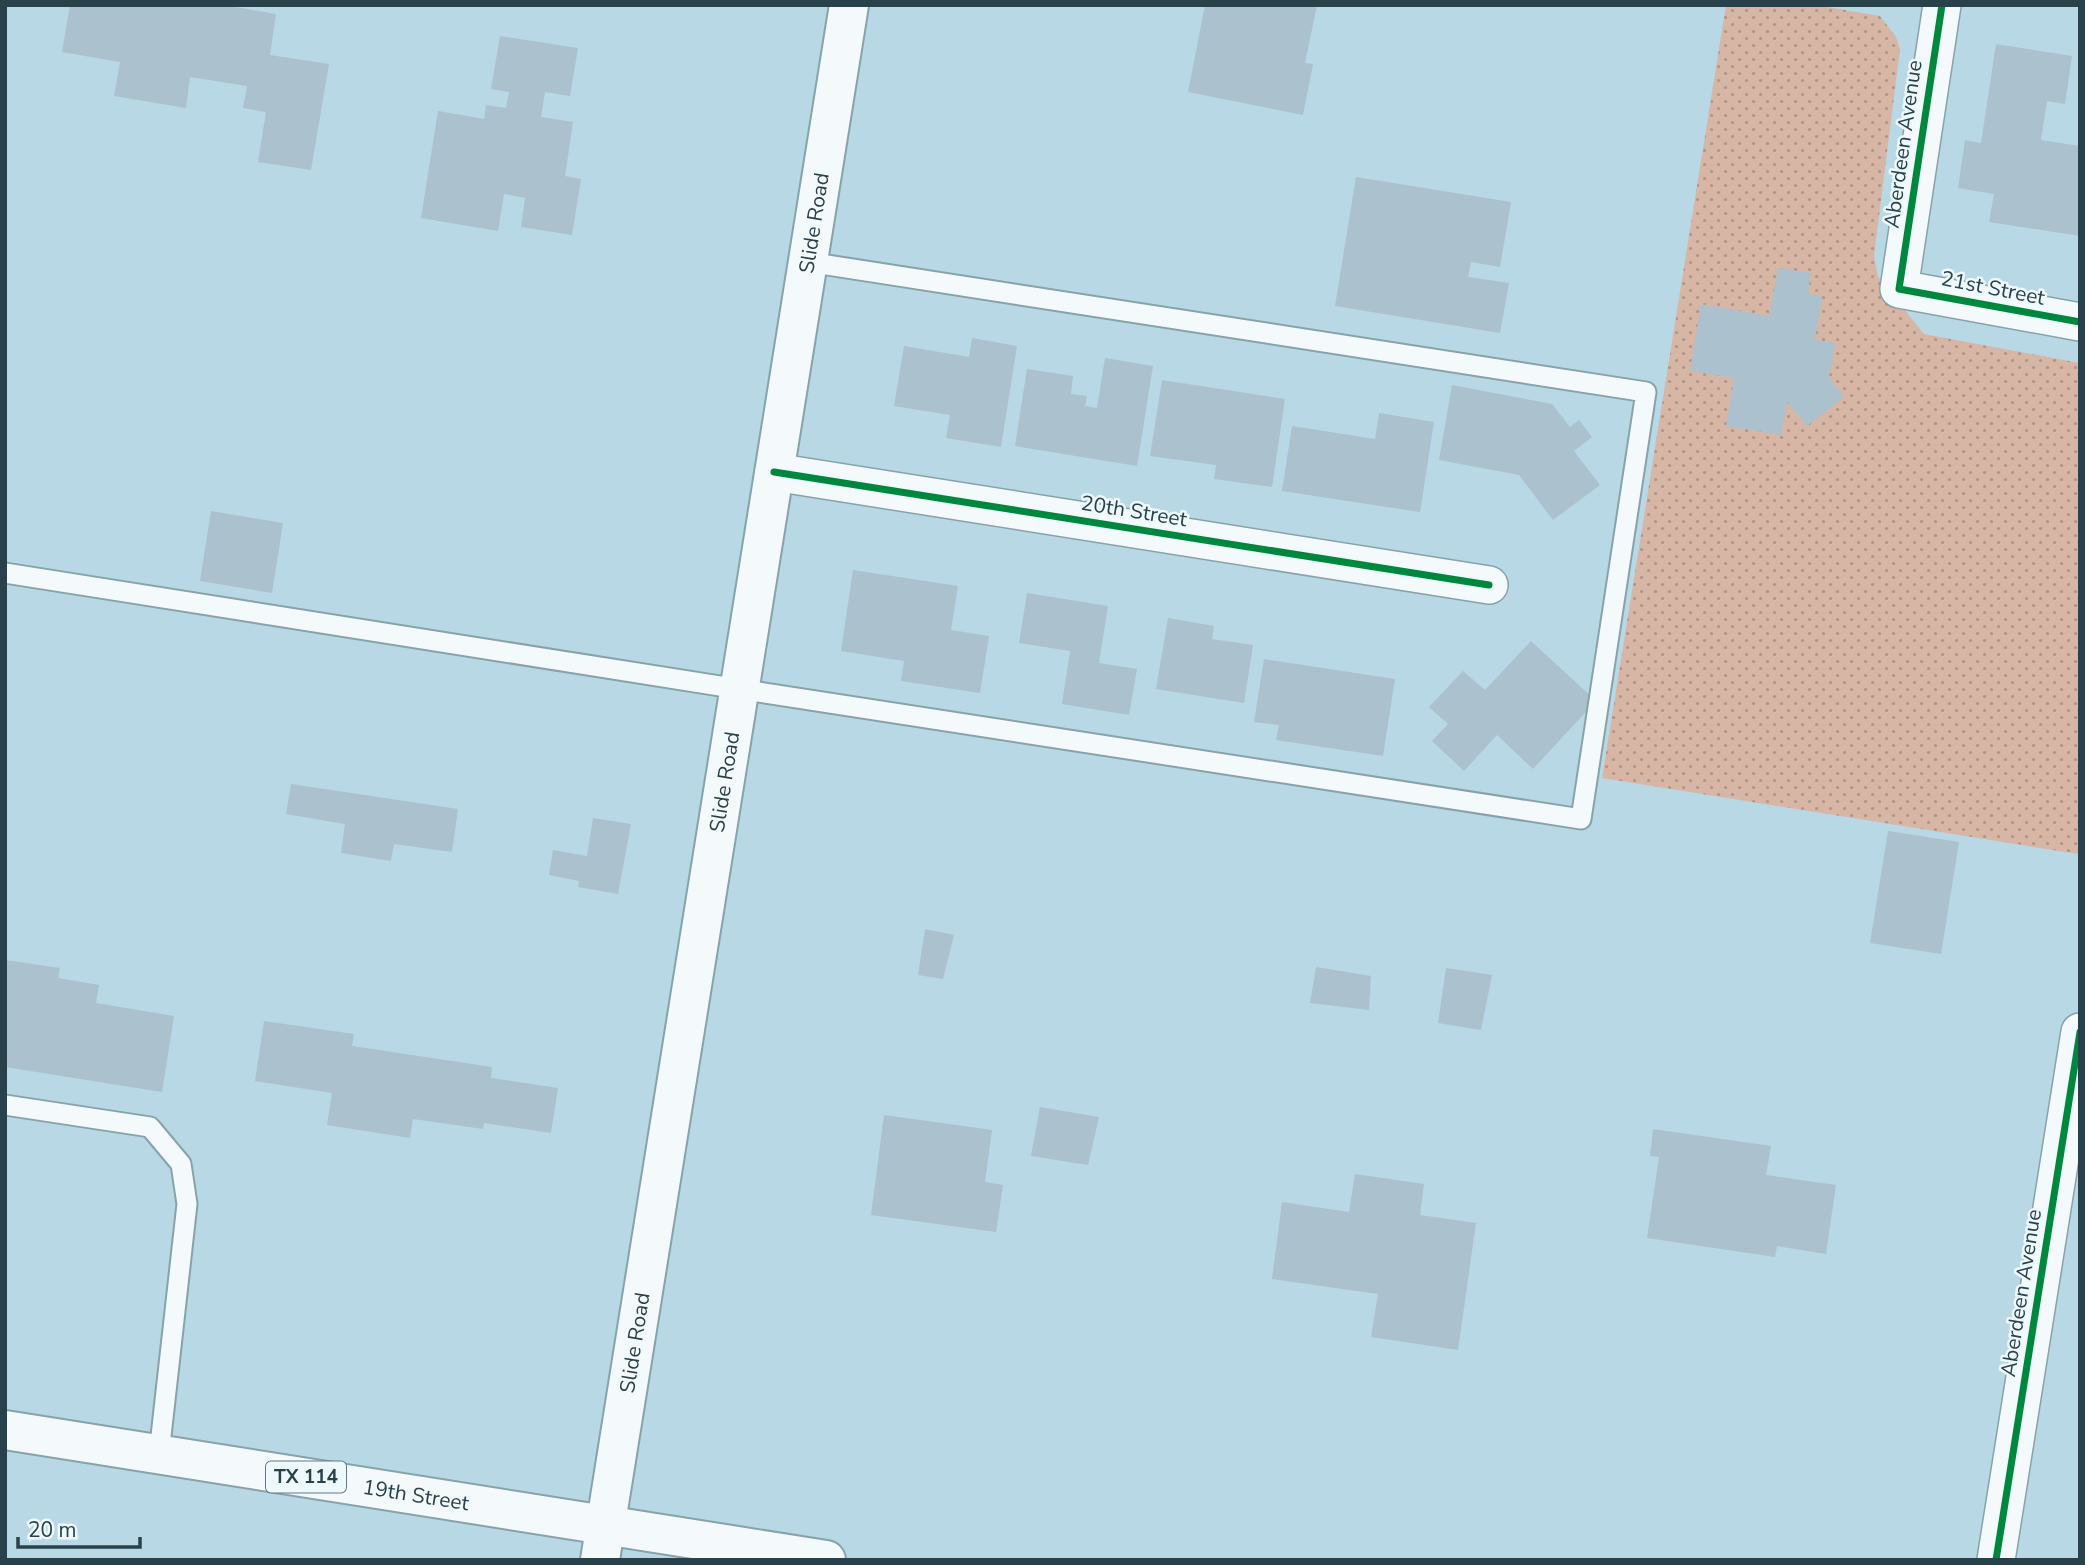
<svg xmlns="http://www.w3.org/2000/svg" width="2085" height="1565" font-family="'Nunito Sans',sans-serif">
<defs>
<pattern id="grass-dots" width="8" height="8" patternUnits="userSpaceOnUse" patternTransform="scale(1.75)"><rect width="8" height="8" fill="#d8b6a6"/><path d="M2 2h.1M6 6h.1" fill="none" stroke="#af9689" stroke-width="1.8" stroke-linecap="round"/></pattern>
</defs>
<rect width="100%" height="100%" fill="#b8d8e5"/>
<!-- grass -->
<polygon fill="url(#grass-dots)" points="1726,5 1816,5 1880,16 1896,37 1900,49 1874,256 1878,277 1924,334 2080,363 2078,854 1602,778"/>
<!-- building -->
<g fill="#abc1cd">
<polygon points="70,5 224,5 276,14 270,55 329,64 311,170 258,162 266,112 243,108 247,86 190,77 186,108 114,96 120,62 62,52"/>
<polygon points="1205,5 1317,5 1305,63 1313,64 1303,115 1188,92"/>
<polygon points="500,36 578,48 570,96 545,92 541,117 573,122 565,176 581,179 572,235 521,227 525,198 504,194 498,231 421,218 438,111 484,119 486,105 506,108 509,92 491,89"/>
<polygon points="1996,44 2072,56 2065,104 2047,101 2041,140 2080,146 2080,236 1989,222 1994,194 1958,188 1965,140 1981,143"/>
<polygon points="1356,177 1511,202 1500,267 1471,262 1468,277 1509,283 1500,333 1335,306"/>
<polygon points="1778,268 1811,273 1808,293 1822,296 1815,340 1835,343 1829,378 1844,397 1807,426 1787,402 1781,435 1726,426 1734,378 1690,371 1701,304 1769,316"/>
<polygon points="972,338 1017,346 1001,447 946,438 950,415 894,406 904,346 969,357"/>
<polygon points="1105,358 1153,366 1137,466 1015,446 1027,369 1073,376 1071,394 1087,396 1085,406 1097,408"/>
<polygon points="1162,380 1285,399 1272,487 1214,479 1216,465 1150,456"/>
<polygon points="1452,385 1552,404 1570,427 1579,420 1592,437 1574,451 1600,485 1553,520 1519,475 1439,460"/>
<polygon points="1379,413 1434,422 1420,512 1282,491 1292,426 1375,439"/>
<polygon points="211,511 283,523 272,593 200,581"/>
<polygon points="853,570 958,586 951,630 989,636 980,693 901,681 904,661 841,651"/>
<polygon points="1027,593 1108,606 1099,663 1137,669 1129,715 1062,704 1070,651 1019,643"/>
<polygon points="1168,618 1214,626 1212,639 1253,645 1244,703 1156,689"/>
<polygon points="1531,641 1596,701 1533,769 1497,735 1464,771 1432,741 1448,724 1429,707 1463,671 1485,690"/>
<polygon points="1264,659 1395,679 1383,756 1276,740 1279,725 1254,722"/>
<polygon points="291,784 458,809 452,852 394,844 391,861 341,853 345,824 286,814"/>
<polygon points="593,818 631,824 618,894 578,887 579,881 549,875 553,850 587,856"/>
<polygon points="1888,831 1959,842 1941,954 1870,943"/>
<polygon points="925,929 954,935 943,979 918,975"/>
<polygon points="5,960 60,968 58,978 99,985 96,1003 174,1016 162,1092 5,1067"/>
<polygon points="1316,967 1371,976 1369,1010 1310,1003"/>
<polygon points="1446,968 1492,975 1481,1030 1438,1023"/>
<polygon points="264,1021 354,1034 352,1046 492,1067 491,1078 558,1088 551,1133 484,1123 483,1129 413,1119 410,1138 327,1125 332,1093 255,1081"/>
<polygon points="1040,1107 1099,1117 1088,1165 1031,1156"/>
<polygon points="884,1115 992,1130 985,1182 1003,1185 996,1232 871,1215"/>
<polygon points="1653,1129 1771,1146 1766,1175 1836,1185 1826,1254 1777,1246 1775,1257 1647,1238 1659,1157 1650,1156"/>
<polygon points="1355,1174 1424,1184 1420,1215 1476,1223 1458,1350 1371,1337 1378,1294 1272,1279 1282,1202 1349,1212"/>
</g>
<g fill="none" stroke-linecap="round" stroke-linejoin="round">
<defs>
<g id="lane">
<polyline points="5,573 739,689 1581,819 1646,392 808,262"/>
<polyline points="5,1105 150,1127 181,1164 187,1204 159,1454"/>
</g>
<g id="street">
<polyline points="1942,5 1899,289 2080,322"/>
<polyline points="774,472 1489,585"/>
<polyline points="1996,1560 2080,1032"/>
</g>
<g id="secondary">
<path id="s1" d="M600,1560L849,5"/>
</g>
<g id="primary">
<path id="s2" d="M5,1430L826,1560"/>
</g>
</defs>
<!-- lane casing -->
<use href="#lane" stroke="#88a2ab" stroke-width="23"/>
<!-- street casing -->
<use href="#street" stroke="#88a2ab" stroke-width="40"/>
<!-- secondary casing -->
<use href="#secondary" stroke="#88a2ab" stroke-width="42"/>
<!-- primary casing -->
<use href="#primary" stroke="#88a2ab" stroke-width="42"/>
<!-- lane -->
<use href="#lane" stroke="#f4f9fb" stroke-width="19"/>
<!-- street -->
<use href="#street" stroke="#f4f9fb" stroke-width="37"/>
<!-- secondary -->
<use href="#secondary" stroke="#f4f9fb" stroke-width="38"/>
<!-- primary -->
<use href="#primary" stroke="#f4f9fb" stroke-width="38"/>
<defs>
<g id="cycleway">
<polyline points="1942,5 1899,289 2080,322"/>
<polyline points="774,472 1489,585"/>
<polyline points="1996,1560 2080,1032"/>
</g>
</defs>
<!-- cycleway casing -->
<use href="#cycleway" stroke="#eef9fd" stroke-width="11"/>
<!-- cycleway -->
<use href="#cycleway" stroke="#00873e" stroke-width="7"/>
</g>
<g text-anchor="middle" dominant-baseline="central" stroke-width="5" stroke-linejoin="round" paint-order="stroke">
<!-- shield labels -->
<rect fill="#eef9fd" stroke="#647880" stroke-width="2" x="266" y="1461.5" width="80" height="31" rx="5"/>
<g font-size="19" font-weight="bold" fill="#29414a">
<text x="306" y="1477">TX 114</text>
</g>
<!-- street labels -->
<g font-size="21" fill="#29414a" stroke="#eef9fd">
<text transform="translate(1903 144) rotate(-82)">Aberdeen Avenue</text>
<text stroke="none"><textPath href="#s1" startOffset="1354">Slide Road</textPath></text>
<text transform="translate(1993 288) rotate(11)">21st Street</text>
<text transform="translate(1134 511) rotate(9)">20th Street</text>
<text stroke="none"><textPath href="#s1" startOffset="788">Slide Road</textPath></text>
<text transform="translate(2021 1293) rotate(-81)">Aberdeen Avenue</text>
<text stroke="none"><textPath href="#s1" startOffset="220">Slide Road</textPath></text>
<text stroke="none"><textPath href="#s2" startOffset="416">19th Street</textPath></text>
</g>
</g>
<!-- border -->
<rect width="2085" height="1565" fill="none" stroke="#29414a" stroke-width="14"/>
<!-- scale -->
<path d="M18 1537v10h122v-10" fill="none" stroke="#29414a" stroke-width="3.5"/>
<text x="28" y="1537" font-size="21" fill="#29414a" stroke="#eef9fd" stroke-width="5" paint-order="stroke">20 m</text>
</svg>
